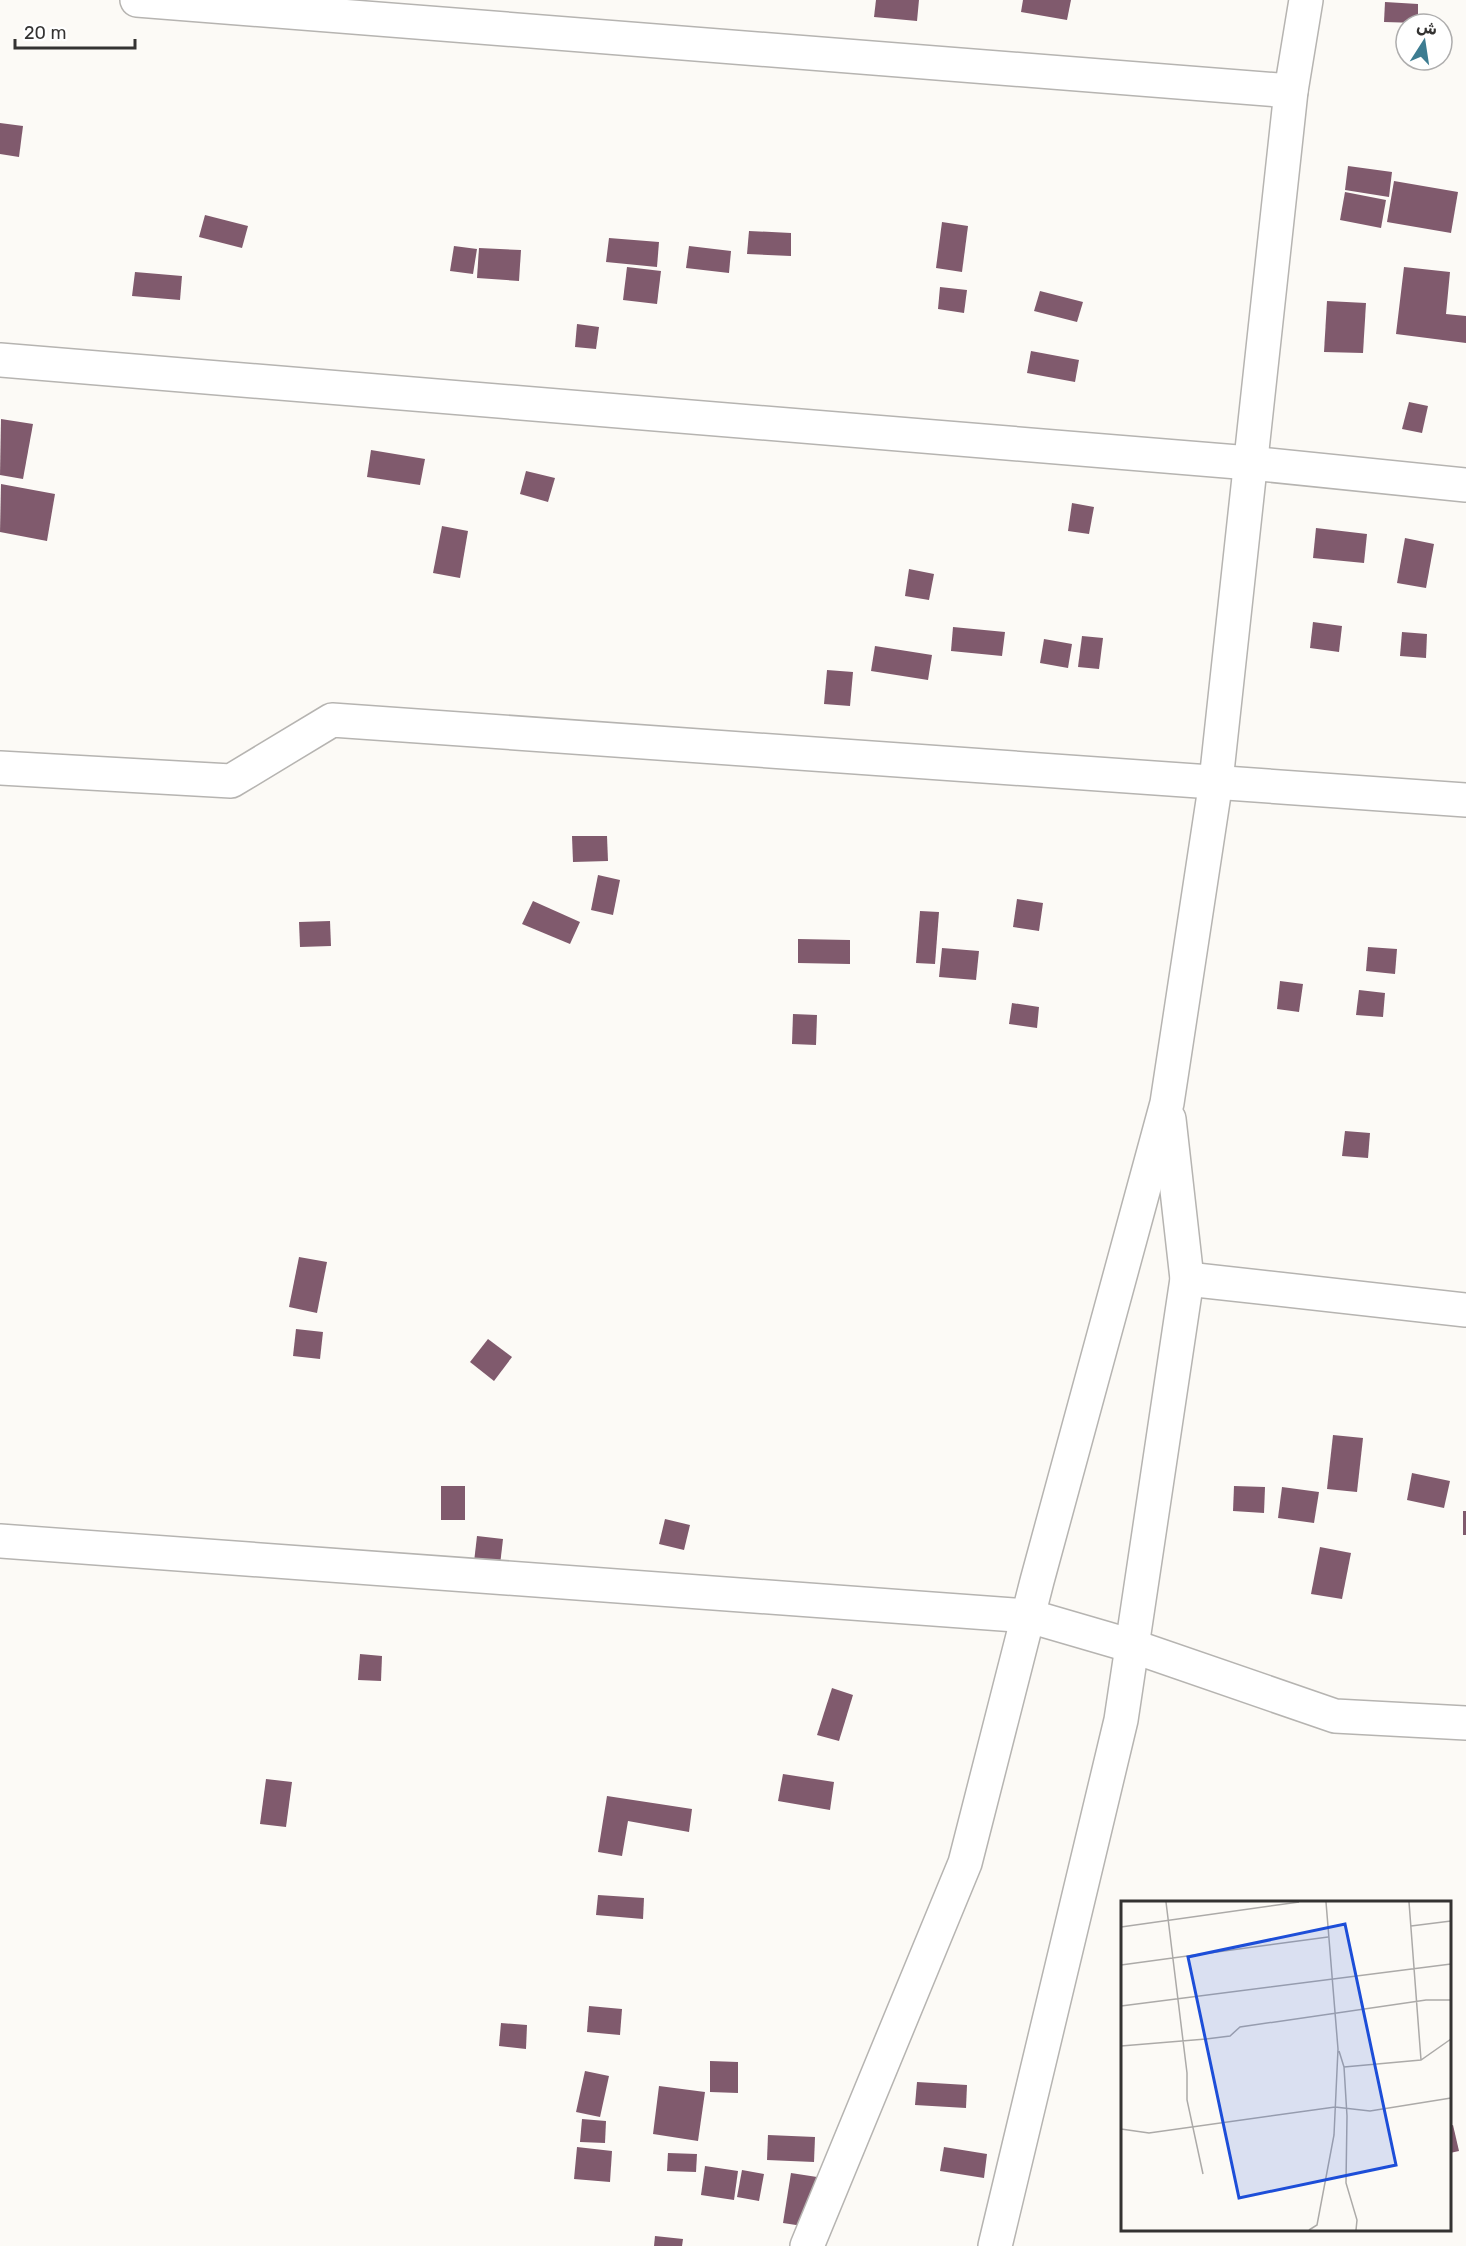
<svg xmlns="http://www.w3.org/2000/svg" width="1466" height="2246" font-family="Rubik,Vazirmatn,sans-serif">
<rect width="100%" height="100%" fill="#fcfaf6"/>
<!-- building -->
<g fill="#805a6d">
<polygon points="876,0 919,0 917,21 874,17"/>
<polygon points="1023,0 1071,0 1067,20 1021,12"/>
<polygon points="1385,2 1418,4 1418,23 1384,22"/>
<polygon points="0,123 23,126 19,157 0,154"/>
<polygon points="1348,166 1392,172 1389,197 1345,190"/>
<polygon points="1394,181 1458,192 1451,233 1387,222"/>
<polygon points="1345,192 1386,200 1381,228 1340,220"/>
<polygon points="205,215 248,226 242,248 199,237"/>
<polygon points="942,222 968,226 962,272 936,268"/>
<polygon points="749,231 791,233 791,256 747,254"/>
<polygon points="609,238 659,242 657,267 606,262"/>
<polygon points="454,246 477,249 473,274 450,271"/>
<polygon points="689,246 731,251 729,273 686,268"/>
<polygon points="479,248 521,250 519,281 477,278"/>
<polygon points="627,267 661,271 657,304 623,300"/>
<polygon points="1404,267 1450,272 1446,314 1466,316 1466,343 1396,334"/>
<polygon points="135,272 182,276 180,300 132,296"/>
<polygon points="940,287 967,290 964,313 938,309"/>
<polygon points="1040,291 1083,302 1077,322 1034,311"/>
<polygon points="1327,301 1366,303 1363,353 1324,352"/>
<polygon points="577,324 599,327 596,349 575,347"/>
<polygon points="1031,351 1079,360 1075,382 1027,373"/>
<polygon points="1409,402 1428,406 1422,433 1402,429"/>
<polygon points="1,419 33,424 23,479 0,475"/>
<polygon points="371,450 425,459 420,485 367,477"/>
<polygon points="526,471 555,478 548,502 520,494"/>
<polygon points="1,484 55,494 47,541 0,532"/>
<polygon points="1072,503 1094,507 1089,534 1068,531"/>
<polygon points="442,526 468,531 460,578 433,573"/>
<polygon points="1316,528 1367,534 1364,563 1313,558"/>
<polygon points="1405,538 1434,544 1426,588 1397,583"/>
<polygon points="909,569 934,574 929,600 905,596"/>
<polygon points="1313,622 1342,626 1339,652 1310,648"/>
<polygon points="953,627 1005,632 1002,656 951,651"/>
<polygon points="1402,632 1427,634 1426,658 1400,656"/>
<polygon points="1082,636 1103,638 1099,669 1078,667"/>
<polygon points="1044,639 1072,644 1068,668 1040,663"/>
<polygon points="875,646 932,655 928,680 871,671"/>
<polygon points="827,670 853,672 850,706 824,704"/>
<polygon points="572,836 607,836 608,861 573,862"/>
<polygon points="598,875 620,880 613,915 591,910"/>
<polygon points="1017,899 1043,903 1039,931 1013,927"/>
<polygon points="533,901 580,922 570,944 522,924"/>
<polygon points="920,911 939,912 935,964 916,963"/>
<polygon points="330,921 331,946 300,947 299,922"/>
<polygon points="798,939 850,940 850,964 798,963"/>
<polygon points="1368,947 1397,949 1395,974 1366,971"/>
<polygon points="942,948 979,951 976,980 939,977"/>
<polygon points="1280,981 1303,984 1299,1012 1277,1009"/>
<polygon points="1359,990 1385,993 1383,1017 1356,1015"/>
<polygon points="1012,1003 1039,1007 1037,1028 1009,1024"/>
<polygon points="793,1014 817,1015 816,1045 792,1044"/>
<polygon points="1345,1131 1370,1133 1368,1158 1342,1156"/>
<polygon points="299,1257 327,1262 317,1313 289,1307"/>
<polygon points="296,1329 323,1332 320,1359 293,1356"/>
<polygon points="488,1339 512,1357 494,1381 470,1362"/>
<polygon points="1333,1435 1363,1438 1357,1492 1327,1489"/>
<polygon points="1412,1473 1450,1481 1444,1508 1407,1500"/>
<rect x="441" y="1486" width="24" height="34"/>
<polygon points="1234,1486 1265,1487 1264,1513 1233,1511"/>
<polygon points="1282,1487 1319,1492 1314,1523 1278,1518"/>
<rect x="1463" y="1511" width="3" height="24"/>
<polygon points="665,1519 690,1525 684,1550 659,1544"/>
<polygon points="477,1536 503,1539 500,1565 474,1562"/>
<polygon points="1320,1547 1351,1553 1342,1599 1311,1594"/>
<polygon points="360,1654 382,1656 381,1681 358,1680"/>
<polygon points="832,1688 853,1695 839,1741 817,1735"/>
<polygon points="783,1774 834,1782 830,1810 778,1801"/>
<polygon points="266,1779 292,1782 286,1827 260,1824"/>
<polygon points="607,1796 692,1809 689,1832 628,1821 622,1856 598,1852"/>
<polygon points="598,1895 644,1898 643,1919 596,1915"/>
<polygon points="589,2006 622,2009 620,2035 587,2032"/>
<polygon points="501,2023 527,2025 526,2049 499,2046"/>
<polygon points="710,2061 738,2062 738,2093 710,2092"/>
<polygon points="585,2071 609,2076 600,2117 576,2112"/>
<polygon points="917,2082 967,2085 966,2108 915,2105"/>
<polygon points="659,2086 705,2092 698,2141 653,2134"/>
<polygon points="582,2119 606,2121 605,2143 580,2142"/>
<polygon points="1453,2125 1459,2151 1450,2153 1450,2126"/>
<polygon points="768,2135 815,2137 814,2162 767,2160"/>
<polygon points="577,2147 612,2151 610,2182 574,2179"/>
<polygon points="944,2147 987,2154 984,2178 940,2171"/>
<polygon points="668,2153 697,2154 696,2172 667,2171"/>
<polygon points="705,2166 738,2171 734,2200 701,2195"/>
<polygon points="742,2170 764,2174 759,2201 737,2197"/>
<polygon points="791,2173 817,2177 809,2227 783,2223"/>
<polygon points="655,2236 683,2239 682,2246 654,2246"/>
</g>
<g fill="none" stroke-linecap="round" stroke-linejoin="round">
<defs>
<g id="minor">
<polyline points="137,0 1291,91"/>
<polyline points="0,360 1250,463 1466,485"/>
<polyline points="0,768 231,781 332,720 1466,800"/>
<polyline points="1187,1279 1466,1310"/>
<polyline points="0,1541 1029,1616 1132,1646 1335,1716 1466,1723"/>
<polyline points="807,2246 965,1863 1037,1581 1167,1103 1216,781 1291,91 1306,0"/>
<polyline points="995,2246 1121,1720 1187,1279 1169,1119"/>
</g>
</defs>
<!-- minor casing -->
<use href="#minor" stroke="#b6b4b1" stroke-width="36"/>
<!-- minor -->
<use href="#minor" stroke="#fff" stroke-width="33"/>
</g>
<!-- overview -->
<g transform="translate(1121 1901)">
<rect width="330" height="330" fill="#fcfaf6"/>
<path fill="none" stroke="#acaaa8" stroke-width="1.5" d="M45,1L66,172V199L82,273M288,1L300,159M290,25L330,20M0,26L178,1M0,64L207,36M0,105L330,63M0,145L85,138L109,135L119,126L305,99H330M218,150L223,166L226,215L225,282L236,319L235,329M223,166L300,159L330,138M0,228L28,232L214,206L249,210L330,197M188,329L196,324L213,234L217,148L205,1"/>
<path fill="#1d4ed8" fill-opacity="0.15" stroke="#1d4ed8" stroke-width="3" d="M224,23L275,264L118,297L67,56Z"/>
<rect width="330" height="330" fill="none" stroke="#343332" stroke-width="3"/>
</g>
<!-- north arrow -->
<g transform="translate(1424 42) rotate(12)"><circle r="28" fill="#ffffff" stroke="#aeadad" stroke-width="1.5"/>
<path d="M0-4.5L10 22L0 15L-10 22Z" fill="#3d7c91"/>
<text y="-9" font-size="16" font-weight="bold" text-anchor="middle" fill="#343332">ش</text>
</g>
<!-- scale -->
<path d="M15 39v9h120v-9" fill="none" stroke="#343332" stroke-width="3"/>
<text x="24" y="39" font-size="18" fill="#343332" stroke="#ffffff" stroke-width="4.5" paint-order="stroke">20 m</text>
</svg>
